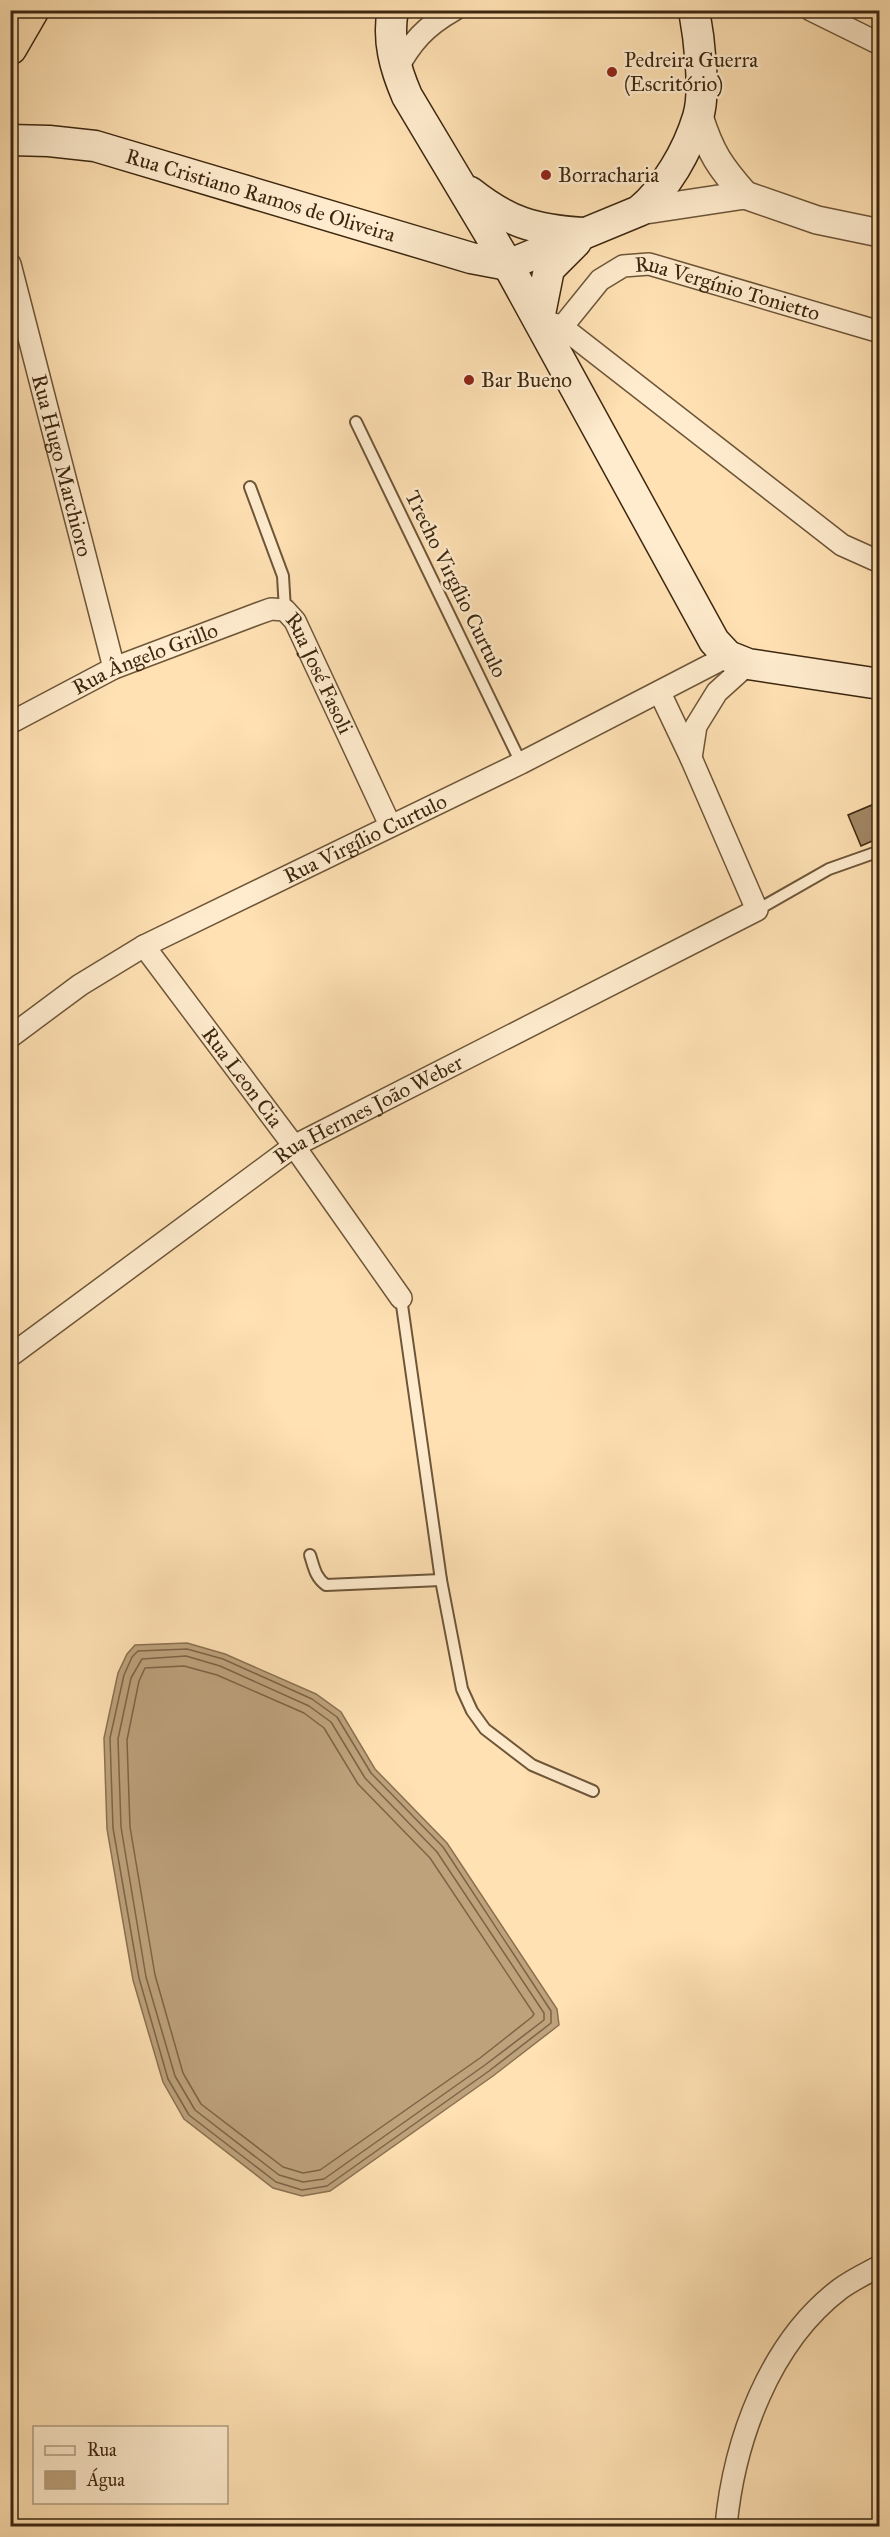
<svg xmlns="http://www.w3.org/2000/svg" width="890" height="2537" font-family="'IM FELL Great Primer',serif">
<rect width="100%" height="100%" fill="#ffe1b3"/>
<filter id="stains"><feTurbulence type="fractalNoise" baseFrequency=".00333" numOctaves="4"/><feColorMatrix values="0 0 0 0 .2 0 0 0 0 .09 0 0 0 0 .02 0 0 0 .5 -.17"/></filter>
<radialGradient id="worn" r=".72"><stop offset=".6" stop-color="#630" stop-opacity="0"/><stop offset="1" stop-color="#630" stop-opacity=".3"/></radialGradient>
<!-- water -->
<polygon fill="#bda27c" stroke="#8a7151" stroke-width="1.5" points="187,1643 225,1654 316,1694 341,1712 375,1769 447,1843 557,2009 559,2025 493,2076 330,2191 302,2196 273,2188 184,2119 163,2082 133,1980 107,1829 104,1738 118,1673 127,1654 135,1645"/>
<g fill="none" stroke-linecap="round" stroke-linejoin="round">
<!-- shore -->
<g stroke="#7d6446" stroke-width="1.5">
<polygon points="187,1649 223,1659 312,1699 337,1717 371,1773 443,1847 551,2011 551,2023 489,2071 327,2186 302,2190 276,2182 189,2115 168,2079 139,1978 113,1828 110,1738 124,1675 132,1657 138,1651"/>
<polygon points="186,1656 220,1666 309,1706 331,1722 365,1778 437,1852 544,2013 544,2020 485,2065 324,2179 303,2182 279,2175 195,2110 175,2076 146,1977 121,1827 118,1739 131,1678 142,1659"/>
<polygon points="184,1666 217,1675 304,1713 324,1728 358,1784 430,1858 534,2014 532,2017 480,2058 320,2170 303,2173 283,2167 201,2104 183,2073 155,1975 130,1827 127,1740 139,1681 145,1668"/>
</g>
</g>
<!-- building -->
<polygon fill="#a28865" stroke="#3d2710" stroke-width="1.5" points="879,802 879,838 861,846 848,815"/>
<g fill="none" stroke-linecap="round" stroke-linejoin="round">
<defs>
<g id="service">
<polyline points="356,422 521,763"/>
<polyline points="250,487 283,576 285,610"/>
<polyline points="757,910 829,869 880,851"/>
<polyline points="401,1298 441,1580 462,1689 472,1711 485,1729 532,1765 593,1791"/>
<path d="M310,1555C314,1567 315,1577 326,1585L441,1580"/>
</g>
<g id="minor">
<polyline points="811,10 880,44"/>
<path d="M396,71C411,42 426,26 454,10"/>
<path id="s1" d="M10,264L114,668"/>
<polyline points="539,319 562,327 842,545 880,562"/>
<path id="s2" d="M562,327L600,280L623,266L649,264L880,332"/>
<path id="s3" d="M10,723L114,668L257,614L271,609L285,610L295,621L390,825"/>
<polyline points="691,758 696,726 717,692 748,664"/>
<path id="s4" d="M144,946L294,1146L401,1298"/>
<path id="s5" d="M10,1037L80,985L144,946L521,763L728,656"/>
<path id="s6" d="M10,1356L294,1146L757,910L691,758L660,693"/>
<path d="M726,2526C734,2441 769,2343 840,2289C852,2280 867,2273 880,2266"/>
</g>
<g id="tertiary">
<path d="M699,116C710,152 720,167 745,195"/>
<polyline points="639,211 745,195 817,220 880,233"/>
</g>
<g id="secondary">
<path d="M393,10C387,40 395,68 407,96L508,265L714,641L728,656L748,664L880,684"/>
<path id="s7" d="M10,140L49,141L95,146L471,258L508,265"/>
<path d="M470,192C508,222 534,230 583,233"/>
<path d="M508,265L639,211C666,189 688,150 698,117C706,92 699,37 694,10"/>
<polyline points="539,319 549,269 576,242"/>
</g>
<polyline id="trunk" points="10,48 32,10"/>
</defs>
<!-- service casing -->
<use href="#service" stroke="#6e5639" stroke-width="14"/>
<!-- minor casing -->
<use href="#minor" stroke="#6e5639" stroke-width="24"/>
<!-- tertiary casing -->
<use href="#tertiary" stroke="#6e5639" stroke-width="30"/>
<!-- secondary casing -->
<use href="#secondary" stroke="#3d2710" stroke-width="33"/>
<!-- trunk casing -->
<use href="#trunk" stroke="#3d2710" stroke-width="36"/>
<!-- service -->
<use href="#service" stroke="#ffecce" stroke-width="10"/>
<!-- minor -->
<use href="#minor" stroke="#ffecce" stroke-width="21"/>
<!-- tertiary -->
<use href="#tertiary" stroke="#ffecce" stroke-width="27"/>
<!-- secondary -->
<use href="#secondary" stroke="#ffecce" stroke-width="30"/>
<!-- trunk -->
<use href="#trunk" stroke="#ffe1b3" stroke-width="33"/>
</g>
<!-- markers -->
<g fill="#8f2418" stroke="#ffecce" stroke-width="2">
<circle cx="612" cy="72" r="6"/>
<circle cx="546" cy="175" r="6"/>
<circle cx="469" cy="380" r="6"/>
</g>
<g text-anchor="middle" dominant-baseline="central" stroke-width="5" stroke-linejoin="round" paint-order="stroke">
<!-- poi labels -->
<g font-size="21" fill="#3d2710" stroke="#ffecce" text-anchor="start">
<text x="624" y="60">Pedreira Guerra<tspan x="624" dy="24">(Escritório)</tspan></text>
<text x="558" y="175">Borracharia</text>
<text x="481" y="380">Bar Bueno</text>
</g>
<!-- street labels -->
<g font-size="21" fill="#3d2710" stroke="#ffecce">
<text stroke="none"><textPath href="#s7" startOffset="258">Rua Cristiano Ramos de Oliveira</textPath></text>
<text stroke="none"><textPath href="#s2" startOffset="195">Rua Vergínio Tonietto</textPath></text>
<text stroke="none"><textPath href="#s1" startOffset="208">Rua Hugo Marchioro</textPath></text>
<text transform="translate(456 584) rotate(64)">Trecho Virgílio Curtulo</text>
<text stroke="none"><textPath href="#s3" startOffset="150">Rua Ângelo Grillo</textPath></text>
<text stroke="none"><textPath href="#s3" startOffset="372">Rua José Fasoli</textPath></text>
<text stroke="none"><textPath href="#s5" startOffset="408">Rua Virgílio Curtulo</textPath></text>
<text stroke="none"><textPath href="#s4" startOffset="164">Rua Leon Cia</textPath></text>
<text stroke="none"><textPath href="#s6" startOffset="436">Rua Hermes João Weber</textPath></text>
</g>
</g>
<!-- margin -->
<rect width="890" height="2537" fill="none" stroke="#ffe1b3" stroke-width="36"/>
<rect x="12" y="12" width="866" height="2513" fill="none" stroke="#3d2710" stroke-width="3"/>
<rect x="18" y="18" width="854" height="2501" fill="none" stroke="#3d2710" stroke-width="1.5"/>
<!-- legend -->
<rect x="33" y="2426" width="195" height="78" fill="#ffecce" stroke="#b19d82" stroke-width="1.5"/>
<rect x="45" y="2446" width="30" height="9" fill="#ffecce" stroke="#b19d82" stroke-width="1.5"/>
<text x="87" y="2456" font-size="18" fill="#3d2710">Rua</text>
<rect x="45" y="2471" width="30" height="18" fill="#bda27c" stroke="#b19d82" stroke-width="1.5"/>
<text x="87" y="2486" font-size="18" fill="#3d2710">Água</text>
<rect width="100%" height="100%" filter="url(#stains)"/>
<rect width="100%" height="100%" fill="url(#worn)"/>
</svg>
